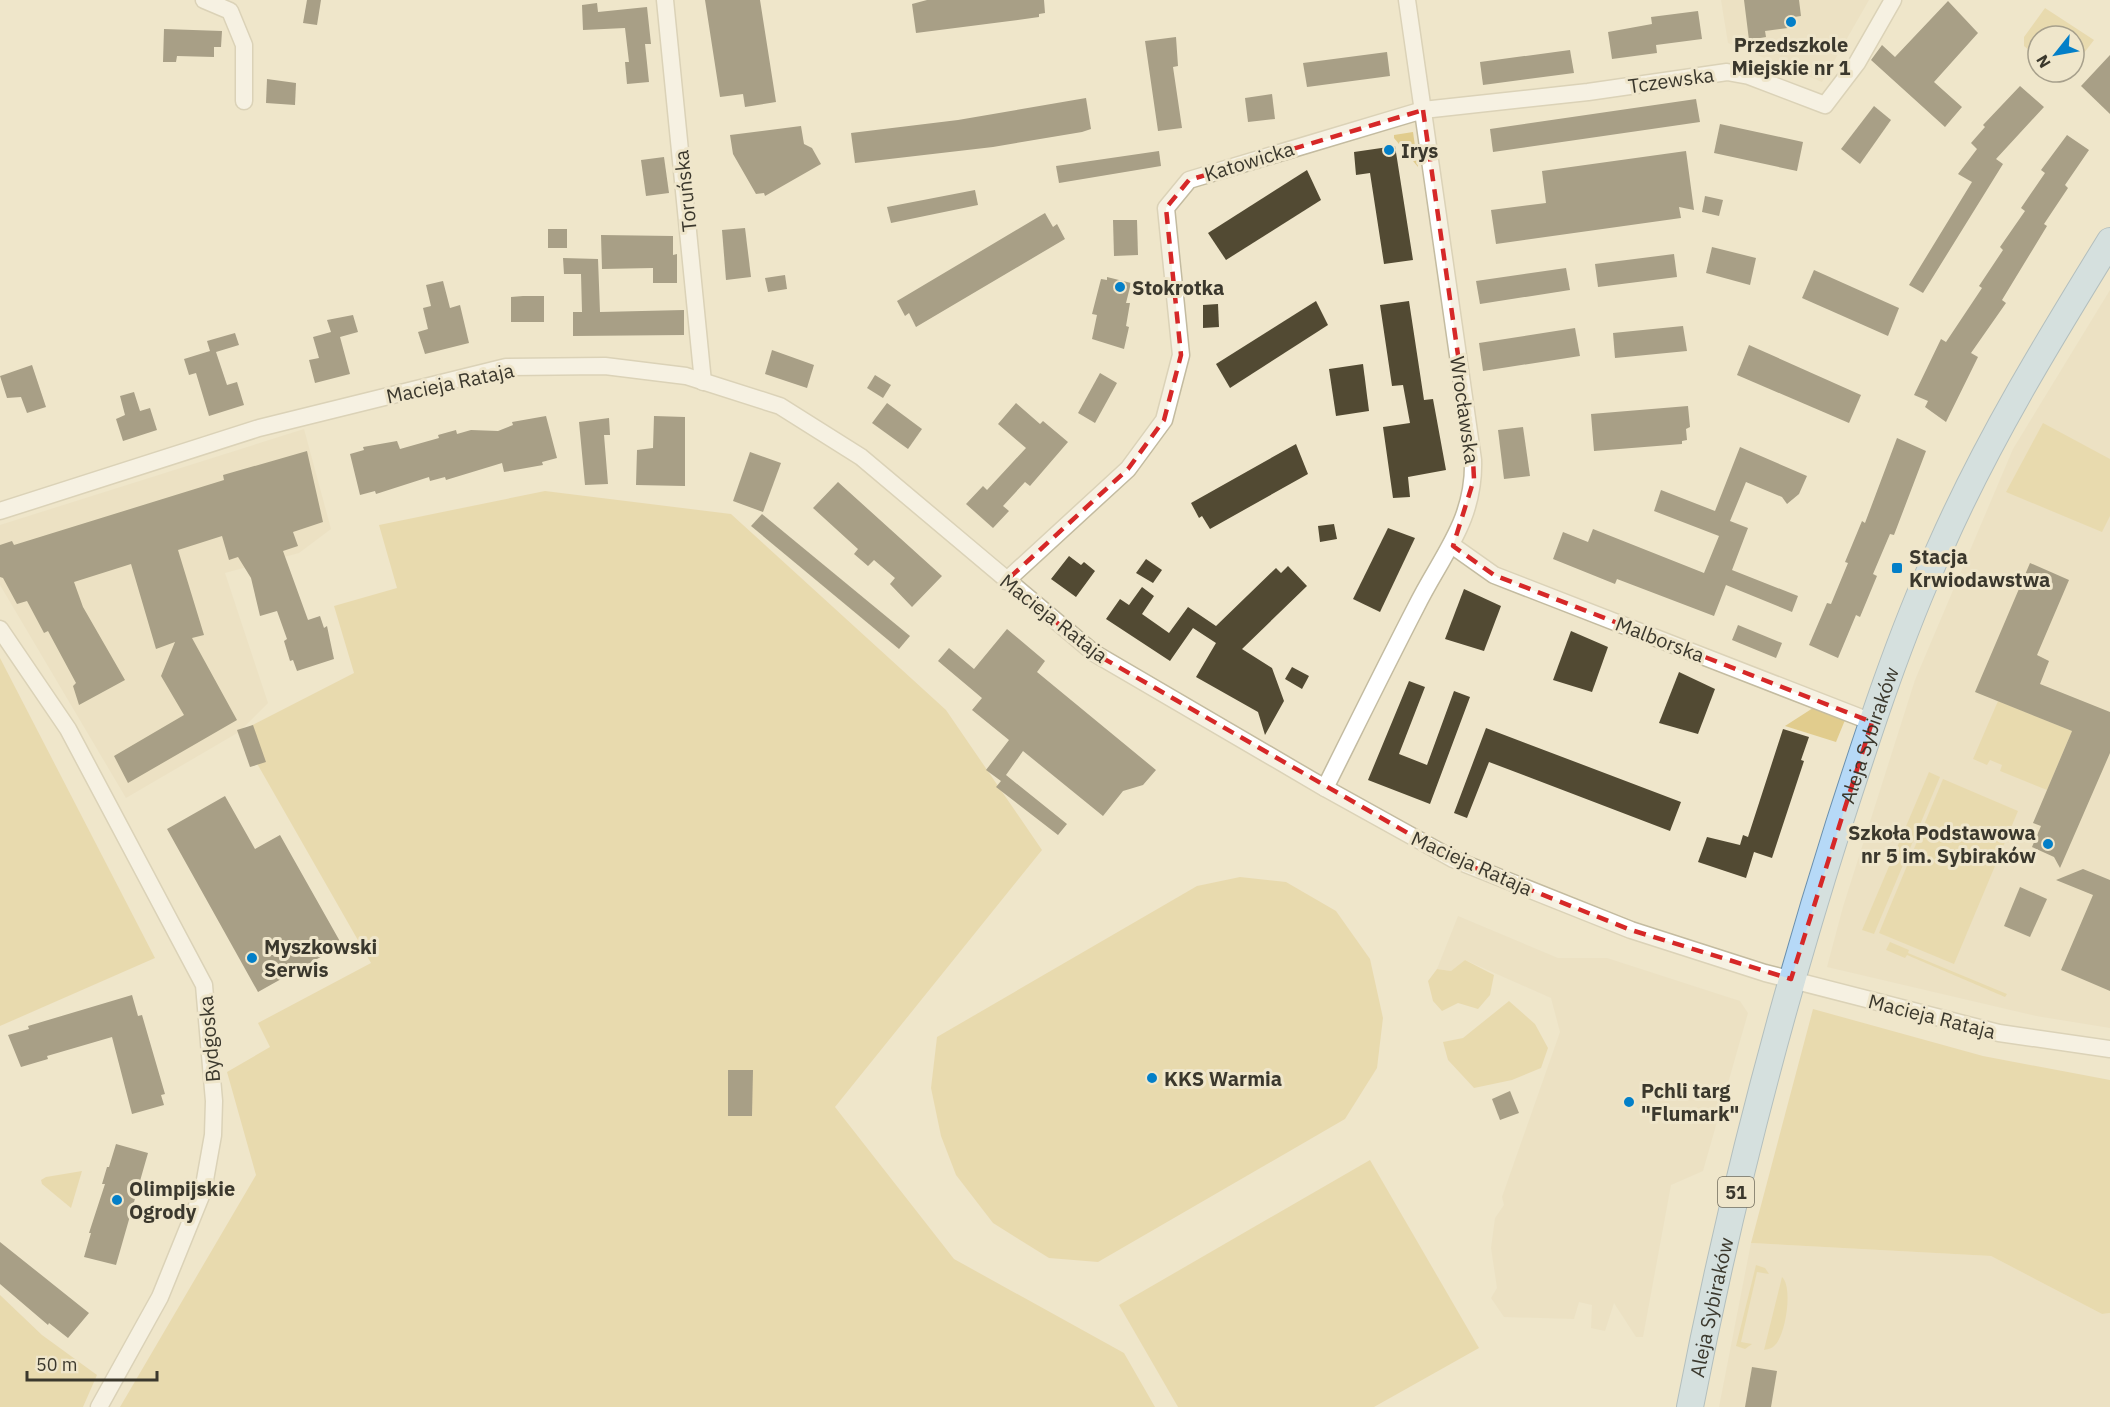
<svg xmlns="http://www.w3.org/2000/svg" width="2110" height="1407" font-family="'IBM Plex Sans',sans-serif">
  <style>
    .built { fill: #e8dcba }
    .green { fill: #e1cc8d }
    .building { fill: #524a33 }
    .lines { fill: none; stroke-linecap: round; stroke-linejoin: round }
    .street-casing { stroke: #c3bba0; stroke-width: 19 }
    .primary-casing { stroke: #6b90ad; stroke-width: 28 }
    .street { stroke: #fff; stroke-width: 16 }
    .primary { stroke: #b6d9f7; stroke-width: 26 }
    .marked { fill: none; stroke: #d62828; stroke-width: 4.5; stroke-dasharray: 12 8; stroke-linejoin: round }
    .poi-dot { fill: #037fc8; stroke: #efe6cb; stroke-width: 2 }
    .labels { text-anchor: middle; dominant-baseline: central; stroke-width: 6; stroke-linejoin: round; paint-order: stroke }
    .shield { fill: #efe6cb; stroke: #716c5c; stroke-width: 1.5 }
    .shield-label { font-size: 18px; font-weight: bold; fill: #3b382d }
    .poi-label { font-size: 20px; font-weight: bold; fill: #3b382d; stroke: #efe6cb; text-anchor: start }
    .street-label { font-size: 20px; fill: #3b382d; stroke: #efe6cb }
  </style>
  <rect width="100%" height="100%" fill="#efe6cb"/>
  <g class="built">
    <polygon points="1721,0 1869,0 1822,82 1728,43"/>
    <polygon points="2110,290 2110,1028 2036,1016 1827,967 1843,907 1915,680 2013,449"/>
    <polygon points="304,429 331,529 299,553 225,573 268,703 239,732 126,798 0,585 0,525"/>
    <polygon points="1458,916 1558,958 1607,958 1740,1001 1748,1013 1703,1171 1671,1185 1643,1337 1636,1337 1614,1303 1605,1331 1591,1328 1592,1305 1579,1302 1574,1319 1504,1317 1491,1298 1497,1288 1491,1248 1495,1218 1504,1205 1502,1197 1560,1032 1551,998 1465,960 1451,971 1437,969"/>
    <polygon points="1751,1243 1991,1256 2102,1314 2110,1313 2110,1407 1719,1407"/>
  </g>
  <g class="green">
    <polygon points="2045,8 2094,40 2074,66 2074,36 2038,36 2038,58 2024,46 2024,37"/>
    <polygon points="1413,132 1418,167 1394,138 1394,135"/>
    <polygon points="2043,423 2110,459 2110,516 2102,532 2006,492"/>
    <polygon points="545,491 731,514 946,710 1042,850 835,1107 954,1259 1124,1353 1155,1407 120,1407 256,1175 227,1072 270,1047 258,1023 371,963 239,732 354,673 334,606 397,588 379,525"/>
    <polygon points="0,658 155,958 0,1026"/>
    <polygon points="1998,701 2072,731 2047,790 2000,771 2002,765 1990,760 1987,765 1973,759"/>
    <polygon points="1813,708 1845,720 1836,742 1785,726"/>
    <polygon points="1929,772 1940,777 1874,934 1862,930"/>
    <polygon points="1943,779 2018,811 1954,964 1879,933"/>
    <polygon points="1240,877 1286,882 1336,911 1370,959 1383,1018 1377,1068 1345,1119 1098,1262 1049,1258 993,1223 956,1175 941,1136 931,1088 937,1037 1197,886"/>
    <polygon points="1890,942 1909,950 1908,953 2007,994 2005,997 1907,955 1905,958 1886,950"/>
    <polygon points="1465,960 1494,975 1490,995 1478,1009 1458,1003 1442,1011 1433,1001 1428,981 1437,969 1451,971"/>
    <polygon points="1509,1001 1535,1024 1548,1048 1541,1068 1512,1080 1474,1088 1448,1060 1443,1042 1463,1038"/>
    <polygon points="1813,1009 1983,1056 2110,1080 2110,1313 2102,1314 1991,1256 1751,1243"/>
    <polygon points="1370,1160 1479,1348 1374,1407 1178,1407 1119,1305"/>
    <polygon points="82,1171 71,1208 42,1184 41,1180 46,1177"/>
    <polygon points="1756,1265 1765,1268 1769,1274 1757,1272 1741,1342 1752,1344 1745,1349 1736,1346"/>
    <path d="M 1782,1277 C 1793,1287 1786,1332 1776,1344 C 1773,1348 1769,1349 1764,1350 Z"/>
    <polygon points="0,1295 42,1335 97,1375 83,1407 0,1407"/>
  </g>
  <g class="building">
    <polygon points="307,0 321,0 317,25 303,23"/>
    <polygon points="705,0 760,0 776,102 745,107 743,94 720,97"/>
    <polygon points="927,0 1044,0 1045,13 1039,14 1039,17 1010,21 916,33 912,4"/>
    <polygon points="1744,0 1799,0 1801,16 1787,18 1788,28 1765,31 1766,37 1749,40"/>
    <polygon points="1948,1 1978,33 1934,82 1962,107 1945,127 1871,60 1882,45 1895,57"/>
    <polygon points="597,3 598,12 647,7 651,44 645,44 649,82 627,84 625,62 629,62 625,28 583,30 582,5"/>
    <polygon points="1698,11 1702,39 1656,45 1657,53 1612,59 1608,32 1652,24 1651,17"/>
    <polygon points="164,29 222,31 221,47 214,47 214,57 177,56 176,62 163,62"/>
    <polygon points="1176,37 1178,66 1173,67 1182,128 1158,131 1145,41"/>
    <polygon points="1570,50 1574,73 1483,85 1480,62"/>
    <polygon points="1387,52 1390,76 1307,87 1303,63"/>
    <polygon points="2110,55 2110,114 2081,86"/>
    <polygon points="267,79 296,83 295,105 266,103"/>
    <polygon points="2020,86 2044,107 1996,159 2003,164 1923,293 1909,285 1972,182 1958,174 1977,149 1971,143 1985,127 1983,125"/>
    <polygon points="1272,94 1275,119 1248,122 1245,98"/>
    <polygon points="1086,98 1091,129 1082,132 993,147 855,163 851,133 958,120"/>
    <polygon points="1696,99 1700,122 1493,152 1490,129"/>
    <polygon points="1874,106 1891,120 1860,164 1841,149"/>
    <polygon points="1720,124 1803,142 1797,171 1714,153"/>
    <polygon points="801,126 804,144 812,148 821,164 765,196 764,193 756,194 733,154 730,135"/>
    <polygon points="2067,135 2089,150 2065,185 2068,188 2044,224 2047,226 2002,300 2006,303 1971,353 1978,357 1946,422 1925,407 1928,401 1914,395 1941,339 1946,342 1982,288 1979,286 2003,250 2000,247 2025,211 2021,208 2045,173 2041,170"/>
    <polygon points="1395,146 1413,260 1384,264 1370,173 1356,175 1354,152"/>
    <polygon points="1159,151 1161,166 1059,183 1056,166"/>
    <polygon points="1686,151 1694,210 1679,207 1681,218 1496,244 1491,210 1546,203 1542,171"/>
    <polygon points="664,157 669,193 646,196 641,160"/>
    <polygon points="1307,170 1321,200 1226,260 1208,233"/>
    <polygon points="975,190 978,205 891,223 887,207"/>
    <polygon points="1705,196 1723,200 1719,216 1702,212"/>
    <polygon points="1045,213 1053,227 1057,224 1065,239 916,327 909,313 905,316 897,301"/>
    <polygon points="1113,220 1137,220 1138,255 1114,256"/>
    <polygon points="745,228 751,277 726,280 722,230"/>
    <rect x="548" y="229" width="19" height="19"/>
    <polygon points="601,235 673,236 673,255 677,254 677,283 653,283 653,268 602,269"/>
    <polygon points="1712,247 1756,258 1750,285 1706,273"/>
    <polygon points="1674,254 1677,277 1598,287 1595,264"/>
    <polygon points="563,258 598,259 600,312 684,310 684,335 573,336 573,312 582,312 581,274 564,274"/>
    <polygon points="1566,268 1570,290 1480,304 1476,281"/>
    <polygon points="1814,270 1899,308 1888,336 1802,298"/>
    <polygon points="785,275 787,289 768,292 765,278"/>
    <polygon points="1107,277 1131,283 1126,303 1130,303 1126,326 1129,327 1124,349 1092,339 1097,315 1092,314 1101,279 1107,280"/>
    <polygon points="443,281 450,308 460,305 469,343 425,354 418,332 428,329 423,308 431,306 426,285"/>
    <polygon points="523,296 544,296 544,322 511,322 511,297"/>
    <polygon points="1316,301 1328,325 1230,388 1216,364"/>
    <polygon points="1409,301 1424,400 1433,399 1446,470 1408,477 1410,497 1393,498 1383,427 1410,423 1403,385 1392,386 1380,305"/>
    <polygon points="1218,304 1219,327 1203,328 1203,305"/>
    <polygon points="353,315 358,332 340,337 350,374 315,383 309,360 319,358 313,337 331,332 327,320"/>
    <polygon points="1683,326 1687,351 1615,358 1613,333"/>
    <polygon points="1575,328 1580,356 1483,371 1479,343"/>
    <polygon points="235,333 239,345 216,352 227,385 237,382 244,405 209,416 196,373 189,375 184,359 210,351 207,341"/>
    <polygon points="1749,345 1861,395 1849,423 1737,375"/>
    <polygon points="772,350 814,365 807,388 765,374"/>
    <polygon points="1363,364 1369,411 1336,416 1329,369"/>
    <polygon points="32,365 46,407 27,413 21,397 7,398 0,376"/>
    <polygon points="1100,373 1117,383 1095,423 1078,413"/>
    <polygon points="875,375 891,385 883,398 867,388"/>
    <polygon points="134,392 140,411 150,408 157,430 123,441 116,419 125,415 120,396"/>
    <polygon points="887,403 922,429 908,449 872,423"/>
    <polygon points="1016,403 1040,424 1043,421 1068,442 1030,486 1025,482 1003,506 1009,511 993,528 966,504 983,486 987,490 1026,448 998,424"/>
    <polygon points="1688,406 1690,427 1686,429 1687,440 1682,441 1682,444 1594,451 1591,414"/>
    <polygon points="546,416 557,458 542,462 543,465 504,472 502,463 446,480 445,477 430,481 429,477 376,494 375,491 360,495 350,454 364,450 363,447 397,441 400,449 439,438 438,435 456,430 457,434 471,430 498,431 513,425 512,422"/>
    <polygon points="654,416 685,417 685,486 636,485 637,450 653,448"/>
    <polygon points="609,418 610,435 604,435 608,484 585,485 579,422"/>
    <polygon points="1523,427 1530,476 1504,479 1498,430"/>
    <polygon points="1897,438 1926,451 1894,535 1890,534 1873,574 1877,576 1860,617 1856,615 1838,658 1809,645 1827,603 1831,604 1848,563 1845,562 1862,521 1865,523"/>
    <polygon points="1296,444 1308,474 1210,529 1202,516 1199,518 1191,503"/>
    <polygon points="1740,447 1807,476 1799,494 1787,504 1782,497 1746,482 1730,521 1748,528 1732,570 1798,596 1792,612 1726,585 1714,616 1617,579 1615,584 1553,559 1563,532 1588,542 1593,529 1704,573 1719,536 1654,511 1661,490 1715,511"/>
    <polygon points="307,451 323,522 293,532 298,546 283,551 308,620 320,616 324,628 327,626 334,659 297,671 293,660 290,661 284,641 287,639 277,611 260,616 251,578 238,557 229,560 222,536 178,550 204,635 192,638 237,720 128,783 114,756 184,715 161,676 175,642 156,649 131,564 74,582 83,607 125,680 79,705 73,686 76,683 48,631 44,633 27,601 17,604 3,578 0,577 0,545 12,541 14,545 224,480 223,475"/>
    <polygon points="750,452 781,463 763,512 733,501"/>
    <polygon points="838,482 942,576 912,607 890,584 895,578 874,560 868,566 854,554 858,549 813,508"/>
    <polygon points="762,514 910,636 899,649 751,526"/>
    <polygon points="1334,524 1337,539 1320,542 1318,526"/>
    <polygon points="1388,528 1415,538 1380,612 1353,599"/>
    <polygon points="1069,556 1081,565 1084,562 1095,571 1076,597 1051,579"/>
    <polygon points="1146,559 1162,570 1153,583 1136,573"/>
    <polygon points="2030,563 2069,580 2037,655 2049,661 2040,684 2110,712 2110,753 2060,868 2054,857 2032,847 2041,826 2033,823 2072,731 1975,692"/>
    <polygon points="1288,566 1307,586 1242,649 1272,668 1284,701 1265,735 1258,712 1196,677 1216,643 1193,628 1170,661 1106,619 1120,599 1129,605 1142,587 1154,596 1142,614 1169,633 1188,607 1216,626 1276,568 1281,573"/>
    <polygon points="1464,589 1501,606 1484,651 1445,639"/>
    <polygon points="1738,625 1782,643 1776,658 1732,640"/>
    <polygon points="1007,629 1045,661 1037,672 1156,770 1143,785 1123,791 1103,816 1023,751 1006,775 1067,824 1058,835 996,787 1001,781 986,770 1009,740 972,710 982,698 938,661 949,648 974,669"/>
    <polygon points="1571,631 1608,647 1592,692 1553,680"/>
    <polygon points="1292,667 1309,676 1302,689 1285,679"/>
    <polygon points="1679,672 1715,689 1698,734 1659,723"/>
    <polygon points="1409,681 1425,687 1399,754 1427,765 1454,691 1470,697 1430,804 1368,780"/>
    <polygon points="253,725 266,762 250,767 237,730"/>
    <polygon points="1486,728 1681,802 1670,831 1489,762 1467,818 1454,813"/>
    <polygon points="1783,729 1809,737 1801,760 1804,761 1772,858 1754,852 1746,878 1698,862 1707,837 1740,845 1743,835 1748,837"/>
    <polygon points="225,796 255,849 280,835 342,945 258,992 167,829"/>
    <polygon points="2083,869 2110,880 2110,991 2061,970 2093,895 2056,880"/>
    <polygon points="2020,887 2047,899 2030,937 2004,926"/>
    <polygon points="132,995 138,1016 142,1015 165,1094 161,1095 164,1105 132,1114 112,1037 47,1056 48,1059 21,1067 8,1035 29,1029 28,1026"/>
    <polygon points="728,1070 753,1070 752,1116 728,1116"/>
    <polygon points="1510,1091 1519,1113 1500,1120 1492,1099"/>
    <polygon points="116,1144 148,1153 116,1265 84,1257 91,1233 89,1233 105,1184 102,1184 107,1167 109,1167"/>
    <polygon points="0,1242 89,1313 68,1338 49,1323 48,1325 0,1284"/>
    <polygon points="1752,1367 1777,1371 1771,1407 1745,1407"/>
  </g>
  <g class="lines">
    <g class="street-casing">
      <g id="street">
        <polyline points="204,0 230,11 244,45 244,101"/>
        <polyline points="665,0 703,382"/>
        <polyline points="0,511 259,428 506,367 605,366 686,376 780,406 861,457 1094,653 1325,788 1453,859 1631,930 1765,973 1999,1033 2110,1049"/>
        <polyline points="1453,546 1494,575 1872,722"/>
        <polyline points="1006,581 1128,469 1164,420 1181,355 1166,208 1189,180 1423,110 1588,92 1727,72 1749,76 1825,105 1857,63 1893,0"/>
        <polyline points="0,629 68,729 204,985 214,1101 213,1135 203,1191 160,1297 99,1407"/>
        <path d="M 1325,788 C 1355,728 1385,667 1416,607 C 1441,556 1475,521 1473,460 L 1407,0"/>
      </g>
    </g>
    <g class="primary-casing">
      <g id="primary">
        <path id="s1" d="M 1690,1407 C 1728,1210 1778,1016 1839,824 C 1869,731 1899,638 1940,548 C 1987,441 2049,340 2110,241"/>
      </g>
    </g>
    <use href="#street" class="street"/>
    <use href="#primary" class="primary"/>
  </g>
  <path d="M0 0H2110V1407H0ZM 1423,110 L 1473,460 L 1474,479 L 1453,546 L 1494,575 L 1872,722 L 1791,979 L 1631,930 L 1453,859 L 1094,653 L 1006,581 L 1128,469 L 1164,420 L 1181,355 L 1166,208 L 1189,180 Z" fill="#efe6cb" fill-opacity=".55" fill-rule="evenodd"/>
  <path class="marked" d="M 1423,110 L 1473,460 L 1474,479 L 1453,546 L 1494,575 L 1872,722 L 1791,979 L 1631,930 L 1453,859 L 1094,653 L 1006,581 L 1128,469 L 1164,420 L 1181,355 L 1166,208 L 1189,180 Z"/>
  <g class="poi-dot">
    <circle cx="1791" cy="22" r="6"/>
    <circle cx="1389" cy="150" r="6"/>
    <circle cx="1120" cy="287" r="6"/>
    <rect x="1891" y="562" width="12" height="12" rx="3"/>
    <circle cx="2048" cy="844" r="6"/>
    <circle cx="252" cy="958" r="6"/>
    <circle cx="1152" cy="1078" r="6"/>
    <circle cx="1629" cy="1102" r="6"/>
    <circle cx="117" cy="1200" r="6"/>
  </g>
  <g class="labels">
    <rect class="shield" x="1718" y="1177" width="36" height="30" rx="4.5"/>
    <g class="shield-label">
      <text x="1736" y="1192">51</text>
    </g>
    <g class="poi-label">
      <text x="1791" y="44" text-anchor="middle">Przedszkole<tspan x="1791" dy="23">Miejskie nr 1</tspan></text>
      <text x="1401" y="150">Irys</text>
      <text x="1132" y="287">Stokrotka</text>
      <text x="1909" y="556">Stacja<tspan x="1909" dy="23">Krwiodawstwa</tspan></text>
      <text x="2036" y="832" text-anchor="end">Szkoła Podstawowa<tspan x="2036" dy="23">nr 5 im. Sybiraków</tspan></text>
      <text x="264" y="946">Myszkowski<tspan x="264" dy="23">Serwis</tspan></text>
      <text x="1164" y="1078">KKS Warmia</text>
      <text x="1641" y="1090">Pchli targ<tspan x="1641" dy="23">"Flumark"</tspan></text>
      <text x="129" y="1188">Olimpijskie<tspan x="129" dy="23">Ogrody</tspan></text>
    </g>
    <g class="street-label">
      <text transform="translate(1671 80) rotate(-8)">Tczewska</text>
      <text transform="translate(1249 161) rotate(-17)">Katowicka</text>
      <text transform="translate(685 191) rotate(-96)">Toruńska</text>
      <text transform="translate(450 383) rotate(-12)">Macieja Rataja</text>
      <text transform="translate(1465 410) rotate(82)">Wrocławska</text>
      <text transform="translate(1054 618) rotate(38)">Macieja Rataja</text>
      <text transform="translate(1660 639) rotate(21)">Malborska</text>
      <text stroke="none"><textPath href="#s1" startOffset="696">Aleja Sybiraków</textPath></text>
      <text transform="translate(1472 863) rotate(24)">Macieja Rataja</text>
      <text transform="translate(1932 1016) rotate(14)">Macieja Rataja</text>
      <text transform="translate(209 1039) rotate(-95)">Bydgoska</text>
      <text stroke="none"><textPath href="#s1" startOffset="102">Aleja Sybiraków</textPath></text>
    </g>
  </g>
  <g transform="translate(2056 54) rotate(239)"><circle r="28" fill="#efe6cb" stroke="#a7a08c" stroke-width="1.5"/>
  <path d="M0-4.5L10 22L0 15L-10 22Z" fill="#037fc8"/>
  <text y="-9" font-size="16" font-weight="bold" text-anchor="middle" fill="#3b382d">N</text>
  </g>
  <path d="M27 1371v9h130v-9" fill="none" stroke="#3b382d" stroke-width="3"/>
  <text x="36" y="1371" font-size="18" fill="#3b382d" stroke="#efe6cb" stroke-width="4.5" paint-order="stroke">50 m</text>
</svg>
